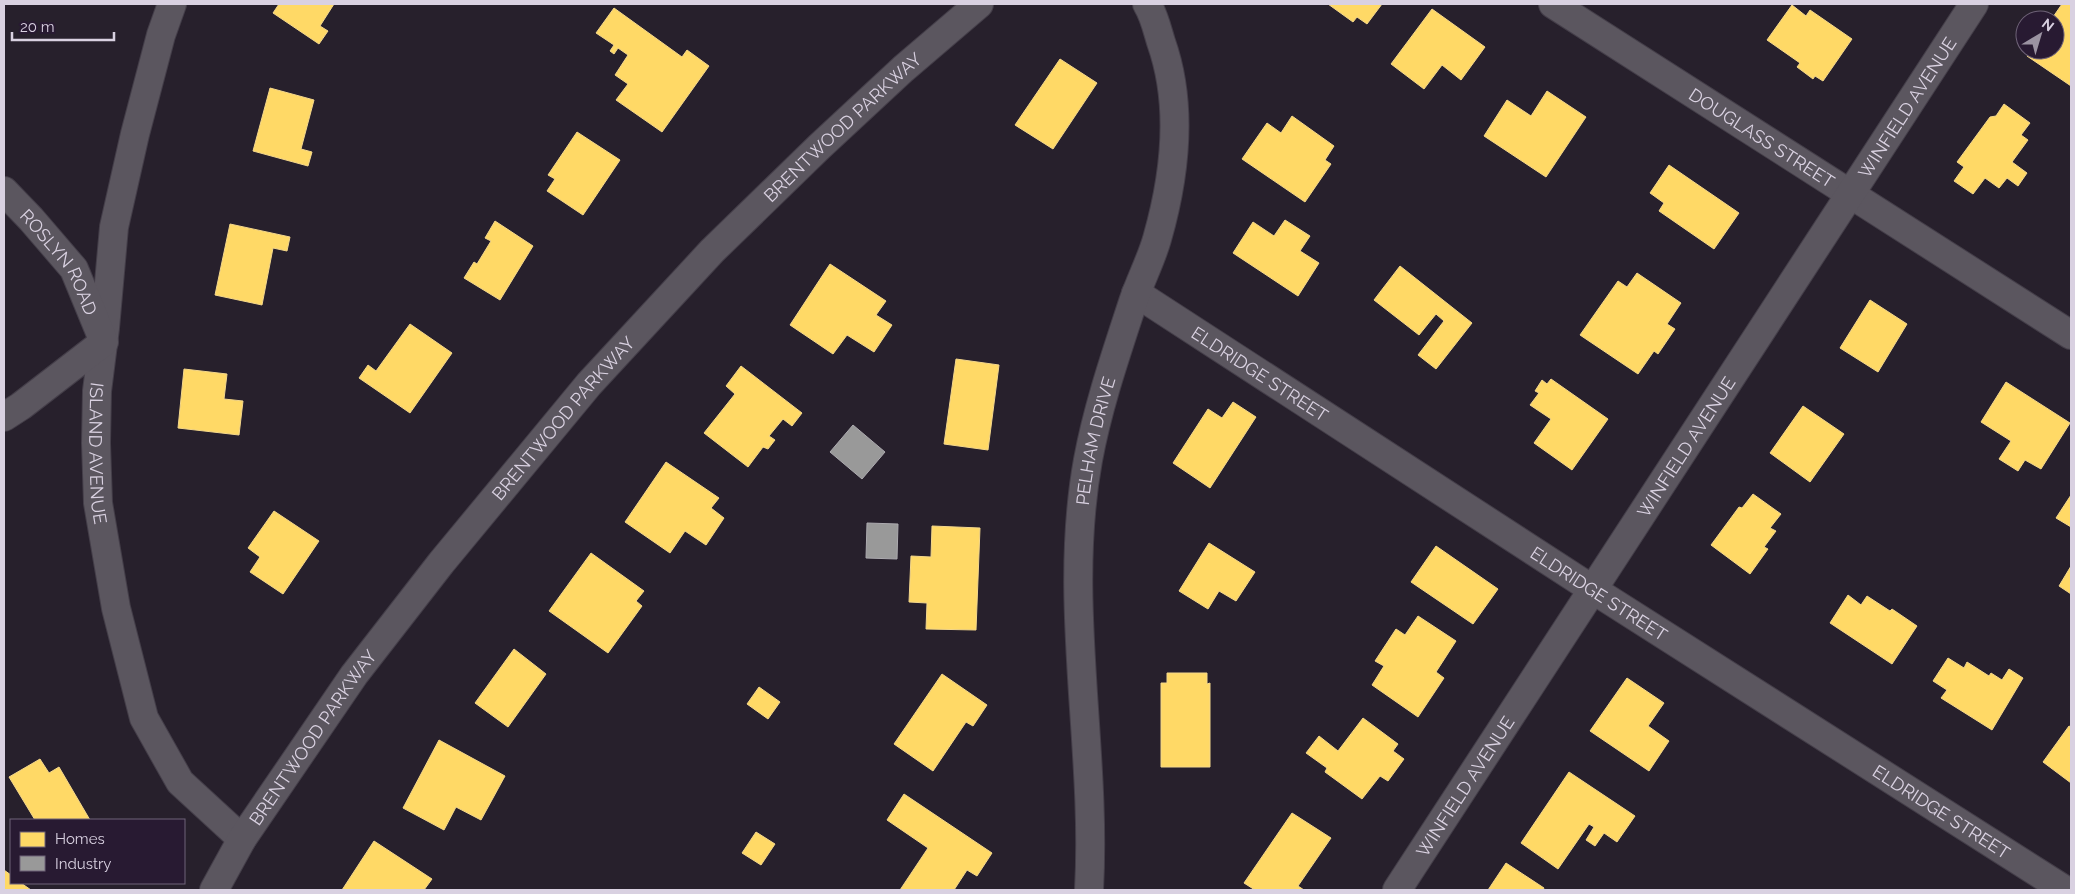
<svg xmlns="http://www.w3.org/2000/svg" width="2075" height="894" font-family="Raleway,sans-serif">
  <style>
    .homes { fill: #ffd966; stroke: #f4d78b }
    .industry { fill: #999; stroke: #acaaaf }
    .lines { fill: none; stroke-linecap: round; stroke-linejoin: round }
    .minor-casing { stroke: #443e49; stroke-width: 30 }
    .minor { stroke: #5b565f; stroke-width: 28 }
    .labels { text-anchor: middle; dominant-baseline: central; stroke-width: 5; stroke-linejoin: round; paint-order: stroke }
    .street-label { font-size: 18px; fill: #d9d1e1; stroke: #281a32 }
  </style>
  <rect width="100%" height="100%" fill="#27202c"/>
  <g class="homes">
    <polygon points="279,4 334,4 320,26 328,31 319,44 273,13"/>
    <polygon points="1328,4 1382,4 1367,24 1357,17 1353,22"/>
    <polygon points="2062,4 2071,4 2071,86 2027,56 2031,50 2055,50 2055,20 2051,20"/>
    <polygon points="1792,5 1806,16 1810,10 1852,39 1823,81 1815,76 1813,79 1797,67 1800,63 1767,40"/>
    <polygon points="614,8 682,57 687,50 709,66 662,132 616,100 628,84 615,75 628,55 618,48 614,54 610,51 614,45 596,33"/>
    <polygon points="1432,9 1485,47 1461,80 1442,65 1424,89 1391,64"/>
    <polygon points="1060,59 1097,83 1053,149 1015,125"/>
    <polygon points="270,88 314,100 301,149 312,152 308,166 253,151"/>
    <polygon points="1547,91 1586,117 1546,177 1484,136 1507,100 1531,116"/>
    <polygon points="2004,104 2030,123 2021,135 2028,140 2012,162 2027,173 2018,186 2007,178 1999,188 1985,178 1973,194 1954,181 1964,167 1957,162 1990,117 1996,116"/>
    <polygon points="1292,116 1334,146 1325,160 1331,164 1305,202 1242,159 1267,123 1281,133"/>
    <polygon points="577,132 620,160 583,215 547,191 555,179 548,175"/>
    <polygon points="1669,165 1739,213 1714,249 1659,211 1664,203 1650,193"/>
    <polygon points="1285,220 1310,236 1300,251 1319,263 1298,296 1233,253 1253,222 1274,236"/>
    <polygon points="495,221 533,246 500,300 464,278 474,262 477,264 491,241 485,238"/>
    <polygon points="230,224 290,237 287,251 273,248 262,305 215,295"/>
    <polygon points="830,264 886,301 876,315 892,325 874,352 847,335 833,354 790,325"/>
    <polygon points="1400,266 1472,323 1436,369 1418,355 1444,321 1436,314 1419,335 1374,300"/>
    <polygon points="1637,273 1681,303 1667,324 1675,329 1658,354 1654,351 1638,374 1580,335 1618,281 1627,287"/>
    <polygon points="1870,300 1907,324 1878,372 1840,348"/>
    <polygon points="410,324 452,353 410,413 359,378 368,365 376,371"/>
    <polygon points="956,359 999,365 988,450 944,444"/>
    <polygon points="741,366 802,413 792,426 783,419 769,436 775,440 768,449 763,447 748,467 704,433 735,394 726,386"/>
    <polygon points="184,369 227,374 224,399 243,401 239,435 178,428"/>
    <polygon points="1551,379 1608,419 1572,470 1534,443 1551,419 1530,405 1539,393 1535,391 1542,380 1547,384"/>
    <polygon points="2006,382 2070,423 2041,469 2025,460 2018,471 1999,459 2011,441 1981,422"/>
    <polygon points="1233,402 1256,417 1210,488 1173,463 1208,409 1222,418"/>
    <polygon points="1803,406 1844,434 1810,482 1770,453"/>
    <polygon points="666,462 719,498 711,508 724,518 706,545 685,531 670,553 625,522"/>
    <polygon points="1753,494 1781,514 1770,528 1776,531 1764,547 1768,549 1750,574 1711,545 1739,507 1742,508"/>
    <polygon points="2071,495 2071,527 2056,518"/>
    <polygon points="274,511 319,541 283,594 250,572 260,557 248,548"/>
    <polygon points="932,526 980,528 976,630 926,629 927,603 909,602 911,556 931,557"/>
    <polygon points="1209,543 1255,572 1236,601 1219,591 1208,609 1179,591"/>
    <polygon points="1436,546 1498,589 1473,624 1411,582"/>
    <polygon points="591,553 644,591 636,601 642,606 608,653 549,611"/>
    <polygon points="2071,566 2071,594 2059,586"/>
    <polygon points="1848,595 1861,605 1867,596 1890,611 1892,609 1917,626 1892,664 1830,623"/>
    <polygon points="1418,616 1456,641 1436,672 1444,678 1418,717 1372,685 1384,666 1375,661 1396,629 1405,635"/>
    <polygon points="514,649 546,674 508,727 475,703"/>
    <polygon points="1948,658 1964,668 1967,662 1989,676 1991,673 2002,680 2009,669 2023,678 1992,730 1941,698 1947,690 1933,681"/>
    <polygon points="1167,673 1207,673 1207,684 1210,683 1210,767 1161,767 1161,683 1167,683"/>
    <polygon points="942,674 987,705 973,726 966,722 933,771 894,744"/>
    <polygon points="1627,678 1664,703 1648,726 1669,741 1649,771 1590,731"/>
    <polygon points="759,687 780,702 768,719 747,704"/>
    <polygon points="1363,718 1398,744 1393,751 1404,759 1388,781 1380,776 1362,799 1325,772 1327,768 1306,753 1319,736 1338,751"/>
    <polygon points="2069,726 2071,727 2071,783 2043,762"/>
    <polygon points="439,740 505,776 481,820 456,807 444,830 403,808"/>
    <polygon points="40,759 49,773 59,767 90,820 35,820 9,777"/>
    <polygon points="1569,772 1635,816 1617,842 1604,833 1595,846 1586,840 1594,827 1589,824 1558,869 1521,843"/>
    <polygon points="904,794 992,853 977,876 967,870 954,890 900,890 928,848 887,820"/>
    <polygon points="1292,813 1331,838 1298,886 1304,890 1255,890 1244,883"/>
    <polygon points="756,832 775,844 761,865 742,853"/>
    <polygon points="374,841 432,879 424,890 342,890"/>
    <polygon points="1506,863 1544,888 1543,890 1488,890"/>
    <polygon points="4,870 11,875 11,883 21,883 31,890 4,890"/>
  </g>
  <g class="industry">
    <polygon points="853,425 885,452 862,479 830,452"/>
    <polygon points="867,523 898,524 897,559 866,558"/>
  </g>
  <g class="lines">
    <g class="minor-casing">
      <g id="minor">
        <path id="s1" d="M 172,4 L 161,35 L 135,134 L 114,227 L 105,328 L 97,391 L 96,443 L 98,503 L 116,608 L 144,718 L 180,782 L 242,839"/>
        <path id="s2" d="M 1553,4 L 2071,335"/>
        <path id="s3" d="M 4,191 L 31,219 L 74,269 L 104,342 L 21,406 L 4,417"/>
        <path id="s4" d="M 1136,293 L 1592,589 L 2065,890"/>
        <path id="s5" d="M 214,890 L 242,839 L 354,675 L 441,563 L 589,384 L 712,251 L 819,147 L 903,69 L 979,4"/>
        <path id="s6" d="M 1089,890 C 1097,747 1062,602 1088,460 C 1098,406 1116,354 1133,302 C 1140,281 1151,260 1157,239 C 1175,176 1183,104 1161,42 C 1157,29 1154,15 1147,4"/>
        <path id="s7" d="M 1397,890 L 1974,4"/>
      </g>
    </g>
    <use href="#minor" class="minor"/>
  </g>
  <g class="labels">
    <g class="street-label">
      <text stroke="none"><textPath href="#s7" startOffset="934">WINFIELD AVENUE</textPath></text>
      <text stroke="none"><textPath href="#s5" startOffset="992">BRENTWOOD PARKWAY</textPath></text>
      <text stroke="none"><textPath href="#s2" startOffset="248">DOUGLASS STREET</textPath></text>
      <text stroke="none"><textPath href="#s3" startOffset="91">ROSLYN ROAD</textPath></text>
      <text stroke="none"><textPath href="#s4" startOffset="148">ELDRIDGE STREET</textPath></text>
      <text stroke="none"><textPath href="#s5" startOffset="588">BRENTWOOD PARKWAY</textPath></text>
      <text stroke="none"><textPath href="#s6" startOffset="451">PELHAM DRIVE</textPath></text>
      <text stroke="none"><textPath href="#s7" startOffset="529">WINFIELD AVENUE</textPath></text>
      <text stroke="none"><textPath href="#s1" startOffset="458">ISLAND AVENUE</textPath></text>
      <text stroke="none"><textPath href="#s4" startOffset="552">ELDRIDGE STREET</textPath></text>
      <text stroke="none"><textPath href="#s5" startOffset="182">BRENTWOOD PARKWAY</textPath></text>
      <text stroke="none"><textPath href="#s7" startOffset="124">WINFIELD AVENUE</textPath></text>
      <text stroke="none"><textPath href="#s4" startOffset="958">ELDRIDGE STREET</textPath></text>
    </g>
  </g>
  <rect width="2075" height="894" fill="none" stroke="#d9d1e1" stroke-width="10"/>
  <rect x="10" y="819" width="175" height="65" fill="#281a32" stroke="#6f6378"/>
  <rect x="20" y="832" width="25" height="15" fill="#ffd966" stroke="#6f6378"/>
  <text x="55" y="844" font-size="15" fill="#d9d1e1">Homes</text>
  <rect x="20" y="856" width="25" height="15" fill="#999999" stroke="#6f6378"/>
  <text x="55" y="869" font-size="15" fill="#d9d1e1">Industry</text>
  <g transform="translate(2040 35) rotate(38)"><circle r="24" fill="#281a32" stroke="#6f6378"/>
  <path d="M0-4L9 19L0 12L-9 19Z" fill="#9b93a2"/>
  <text y="-8" font-size="14" font-weight="bold" text-anchor="middle" fill="#d9d1e1">N</text>
  </g>
  <path d="M12 32v8h102v-8" fill="none" stroke="#d9d1e1" stroke-width="2.5"/>
  <text x="20" y="32" font-size="15" fill="#d9d1e1" stroke="#281a32" stroke-width="4" paint-order="stroke">20 m</text>
</svg>
